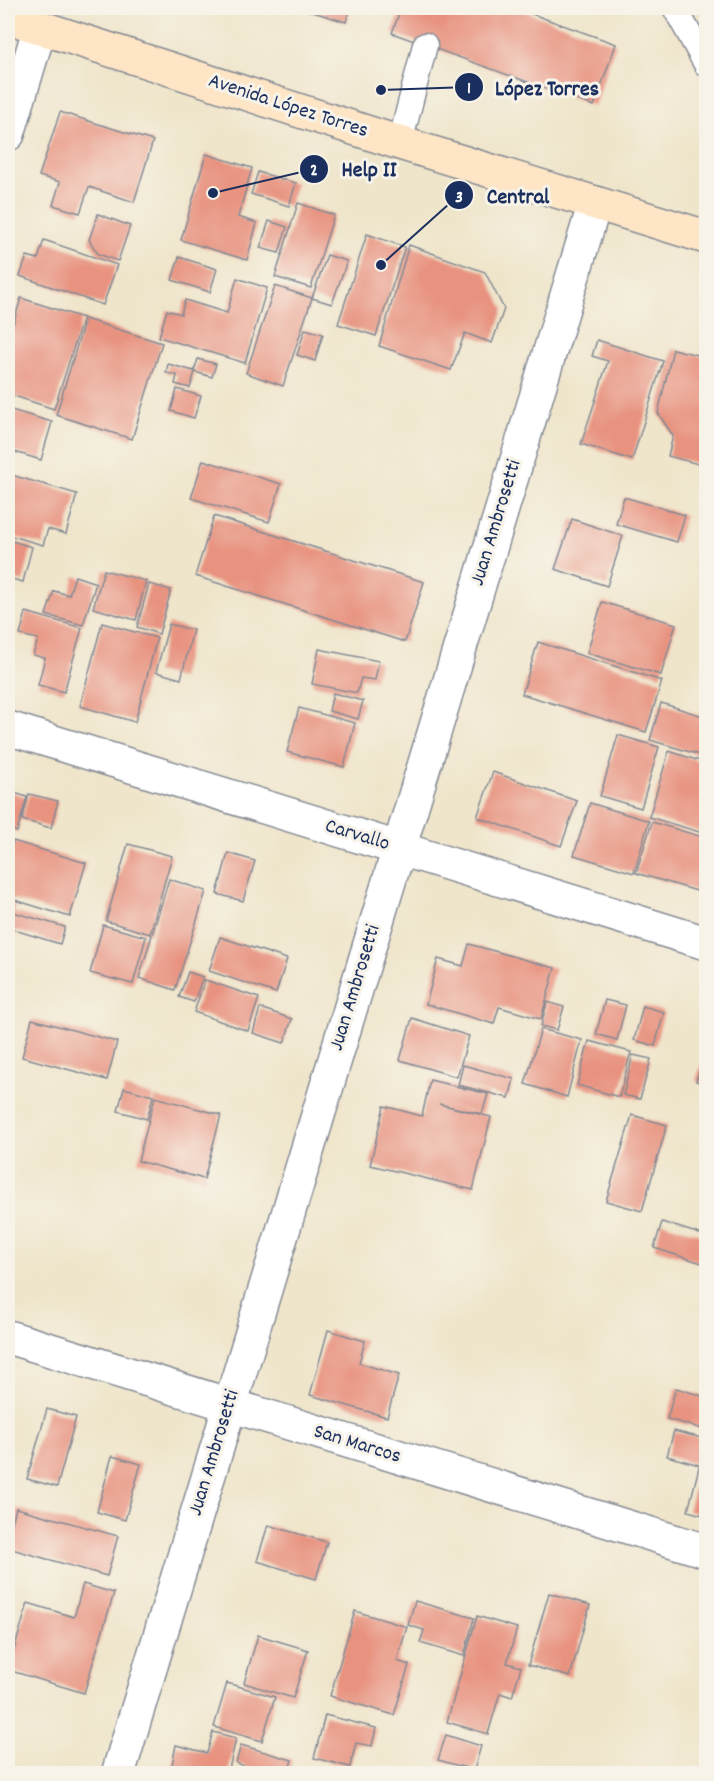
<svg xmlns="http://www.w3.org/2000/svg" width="714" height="1781" font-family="Dekko,sans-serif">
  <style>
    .building { fill: #e89380 }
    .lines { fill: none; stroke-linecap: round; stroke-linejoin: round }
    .lane-casing { stroke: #858a94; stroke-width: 27 }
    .street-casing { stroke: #858a94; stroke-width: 36 }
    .secondary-casing { stroke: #858a94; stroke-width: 36 }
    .lane { stroke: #fff; stroke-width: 24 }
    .street { stroke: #fff; stroke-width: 33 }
    .secondary { stroke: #fee5c5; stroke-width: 33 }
    .labels { text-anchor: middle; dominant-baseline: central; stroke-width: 6; stroke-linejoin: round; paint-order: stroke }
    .street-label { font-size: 21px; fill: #1b2f5e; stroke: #f7f3e8 }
    .leader { fill: none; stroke: #1b2f5e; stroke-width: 2 }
    .callout-dot { fill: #1b2f5e; stroke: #f7f3e8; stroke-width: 2 }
    .mark-label { font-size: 18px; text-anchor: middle; font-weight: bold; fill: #fff }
    .callout-label { font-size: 22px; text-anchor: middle; font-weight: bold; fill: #1b2f5e; stroke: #f7f3e8; stroke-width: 6; stroke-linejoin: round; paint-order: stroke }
  </style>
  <rect width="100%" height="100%" fill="#f7f3e8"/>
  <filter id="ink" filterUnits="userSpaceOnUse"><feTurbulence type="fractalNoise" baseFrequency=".0167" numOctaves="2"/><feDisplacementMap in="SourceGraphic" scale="12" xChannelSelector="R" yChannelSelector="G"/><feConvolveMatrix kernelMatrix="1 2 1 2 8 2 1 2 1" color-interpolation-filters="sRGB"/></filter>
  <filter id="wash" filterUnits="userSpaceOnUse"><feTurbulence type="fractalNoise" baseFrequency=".008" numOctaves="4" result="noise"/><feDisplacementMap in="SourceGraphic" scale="24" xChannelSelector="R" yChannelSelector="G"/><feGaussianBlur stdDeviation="1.35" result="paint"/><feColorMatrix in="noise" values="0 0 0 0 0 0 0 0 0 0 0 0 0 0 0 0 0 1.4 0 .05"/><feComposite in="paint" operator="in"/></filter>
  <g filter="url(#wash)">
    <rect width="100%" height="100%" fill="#efe5cb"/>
    <g id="blocks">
      <g class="building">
        <polygon points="300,8 351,8 346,22"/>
        <polygon points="401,8 515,8 616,44 594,106 392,33"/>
        <polygon points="60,112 153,141 134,202 89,187 80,213 53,205 60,182 39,176"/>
        <polygon points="206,154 252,168 238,217 257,223 247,260 181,240"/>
        <polygon points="258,172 296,183 289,206 251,194"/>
        <polygon points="298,203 334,215 311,288 275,277"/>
        <polygon points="98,214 130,226 118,261 98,254 89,240"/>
        <polygon points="269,221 287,227 279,253 260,248"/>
        <polygon points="367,234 405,247 376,336 338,324"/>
        <polygon points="44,240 117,265 103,305 20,276 27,256 38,259"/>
        <polygon points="409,245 485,272 504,309 492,343 465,333 451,370 379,346"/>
        <polygon points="327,255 347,261 332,304 312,298"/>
        <polygon points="179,257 217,269 210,292 172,280"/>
        <polygon points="237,278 267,288 245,363 159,337 167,310 181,314 185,300 227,313"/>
        <polygon points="275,286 312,298 283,386 246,373"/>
        <polygon points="21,298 83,318 54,409 8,394 8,341"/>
        <polygon points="85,319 162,343 132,439 56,415"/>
        <polygon points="305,329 323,334 315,361 297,355"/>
        <polygon points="597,340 663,361 632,460 581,444 608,361 592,356"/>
        <polygon points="673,349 706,357 706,466 668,456 673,436 658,413"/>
        <polygon points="198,359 216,364 212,377 195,372 190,388 175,384 177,375 166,373 168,364 194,371"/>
        <polygon points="177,389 201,396 194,418 171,411"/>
        <polygon points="8,409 52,422 41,460 8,450"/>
        <polygon points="203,460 281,484 269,522 191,498"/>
        <polygon points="8,474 77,494 66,534 48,529 43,545 8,535"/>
        <polygon points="624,497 685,515 677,542 616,524"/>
        <polygon points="214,516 424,582 405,642 195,576"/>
        <polygon points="572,519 623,536 607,586 555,569"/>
        <polygon points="12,541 32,547 23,582 8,578 8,559"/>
        <polygon points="104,570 146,581 136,620 93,608"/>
        <polygon points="75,576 96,583 83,625 46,615 54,591 69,595"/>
        <polygon points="149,584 171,590 159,634 137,627"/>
        <polygon points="602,602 676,624 661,675 587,653"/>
        <polygon points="26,612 82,628 64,692 38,685 45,658 33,655 38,639 20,635"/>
        <polygon points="102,623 157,638 135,722 80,706"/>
        <polygon points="169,624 193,630 181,679 156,672"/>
        <polygon points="8,629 14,632 8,652"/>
        <polygon points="538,642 662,681 646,732 522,694"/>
        <polygon points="319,649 379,661 375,680 361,678 357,693 312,684"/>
        <polygon points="333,693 363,701 358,719 329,711"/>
        <polygon points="661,703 706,717 706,732 700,755 650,740"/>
        <polygon points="299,708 355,723 344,767 287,752"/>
        <polygon points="618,735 659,747 641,808 600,796"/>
        <polygon points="669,751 706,763 706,834 649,817"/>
        <polygon points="493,772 577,801 561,846 477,817"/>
        <polygon points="8,791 27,797 17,832 8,829"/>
        <polygon points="29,794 58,801 51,828 22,820"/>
        <polygon points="590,803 649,821 634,873 574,855"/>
        <polygon points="652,822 706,838 706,859 697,891 636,873"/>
        <polygon points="13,841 86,863 70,917 8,898 8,858"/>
        <polygon points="128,844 172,856 150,934 106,921"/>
        <polygon points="228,853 255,861 243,901 217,894"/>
        <polygon points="706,878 706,898 701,896"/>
        <polygon points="169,879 206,891 175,990 139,978"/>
        <polygon points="8,903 15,905 13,912 65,927 60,944 8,928"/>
        <polygon points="103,925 146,937 133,984 90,973"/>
        <polygon points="220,937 287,959 276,993 209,971"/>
        <polygon points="469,944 555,968 541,1019 499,1007 494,1024 426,1004 438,959 463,966"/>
        <polygon points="188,972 203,977 194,1002 179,997"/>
        <polygon points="205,980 259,998 248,1031 194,1012"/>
        <polygon points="605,1000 626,1005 617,1040 596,1034"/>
        <polygon points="547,1002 564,1007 557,1030 541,1026"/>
        <polygon points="643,1006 664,1012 655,1046 634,1040"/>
        <polygon points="260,1008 292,1019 284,1043 253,1033"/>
        <polygon points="412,1018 469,1036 457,1077 400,1060"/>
        <polygon points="32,1019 117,1042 107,1080 22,1057"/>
        <polygon points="541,1029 582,1040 567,1097 525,1084"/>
        <polygon points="589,1041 631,1052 619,1097 577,1085"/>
        <polygon points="706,1050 706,1084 696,1081"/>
        <polygon points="633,1055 651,1059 640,1099 623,1095"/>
        <polygon points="463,1065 514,1079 509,1098 458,1085"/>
        <polygon points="430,1080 488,1094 482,1114 439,1104 491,1117 473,1190 370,1165 384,1106 422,1116"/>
        <polygon points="124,1088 153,1096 147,1119 118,1111"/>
        <polygon points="155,1097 221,1115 204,1179 138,1161"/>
        <polygon points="632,1115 667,1125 642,1211 606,1201"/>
        <polygon points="662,1222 706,1236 706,1257 705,1264 654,1248"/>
        <polygon points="706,1271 706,1289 701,1288"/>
        <polygon points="328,1330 365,1341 359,1363 399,1375 387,1417 310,1395"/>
        <polygon points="676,1388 706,1397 706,1430 667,1419"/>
        <polygon points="47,1409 76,1417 57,1487 27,1479"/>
        <polygon points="674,1431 706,1439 706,1467 667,1456"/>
        <polygon points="112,1456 141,1464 125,1520 97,1512"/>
        <polygon points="699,1467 706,1469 706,1516 688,1511"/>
        <polygon points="16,1508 118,1536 107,1576 8,1548 8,1539"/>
        <polygon points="268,1525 327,1542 316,1579 257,1561"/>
        <polygon points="83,1584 114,1593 84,1693 8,1670 28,1603 74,1617"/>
        <polygon points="549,1593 590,1605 570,1677 528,1665"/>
        <polygon points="415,1601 474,1618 464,1656 420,1643 424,1630 408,1625"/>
        <polygon points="355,1611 407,1627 397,1661 409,1665 394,1715 330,1696"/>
        <polygon points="477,1616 517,1628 507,1663 521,1667 512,1697 500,1693 488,1734 447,1722"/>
        <polygon points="8,1628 14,1630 8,1654"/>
        <polygon points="258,1635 308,1650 293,1698 244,1683"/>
        <polygon points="227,1683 275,1697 262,1741 214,1727"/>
        <polygon points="325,1715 376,1728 372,1746 356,1743 350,1767 314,1758"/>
        <polygon points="213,1732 236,1738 228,1774 170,1774 176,1745 207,1753"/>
        <polygon points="446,1735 481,1746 474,1770 438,1760"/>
        <polygon points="241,1745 292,1760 288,1774 247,1774 249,1768 236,1763"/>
      </g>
    </g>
  </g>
  <g filter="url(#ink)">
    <use href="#blocks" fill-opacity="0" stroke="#858a94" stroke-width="1.5"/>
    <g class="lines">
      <g class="lane-casing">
        <g id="lane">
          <polyline points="675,8 706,64"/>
          <polyline points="400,143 425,45"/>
        </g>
      </g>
      <g class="street-casing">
        <g id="street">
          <polyline points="8,134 40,27"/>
          <polyline points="8,728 706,943"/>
          <polyline points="8,1337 706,1551"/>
          <polyline points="118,1774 595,203"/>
        </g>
      </g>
      <g class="secondary-casing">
        <polyline id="secondary" points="8,17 400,143 706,237"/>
      </g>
      <use href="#lane" class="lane"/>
      <use href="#street" class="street"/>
      <use href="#secondary" class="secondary"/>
    </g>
  </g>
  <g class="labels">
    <g class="street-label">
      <text transform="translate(288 107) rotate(18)">Avenida López Torres</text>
      <text transform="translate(497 523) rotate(-73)">Juan Ambrosetti</text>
      <text transform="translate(357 836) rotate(17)">Carvallo</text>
      <text transform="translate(356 988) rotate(-73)">Juan Ambrosetti</text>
      <text transform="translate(357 1445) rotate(17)">San Marcos</text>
      <text transform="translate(215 1453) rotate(-73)">Juan Ambrosetti</text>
    </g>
  </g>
  <path class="leader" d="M381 90L469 87M213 193L314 169M381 265L459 195"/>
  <g class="callout-dot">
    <circle cx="381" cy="90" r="6"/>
    <circle cx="213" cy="193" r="6"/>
    <circle cx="381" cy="265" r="6"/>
    <circle cx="469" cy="87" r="15"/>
    <circle cx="314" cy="169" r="15"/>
    <circle cx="459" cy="195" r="15"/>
  </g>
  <g class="mark-label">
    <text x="469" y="93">1</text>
    <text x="314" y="175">2</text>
    <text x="459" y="202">3</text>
  </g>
  <g class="callout-label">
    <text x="547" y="95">López Torres</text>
    <text x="369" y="176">Help II</text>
    <text x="518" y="203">Central</text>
  </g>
  <rect width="714" height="1781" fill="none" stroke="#f7f3e8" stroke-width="30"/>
</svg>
